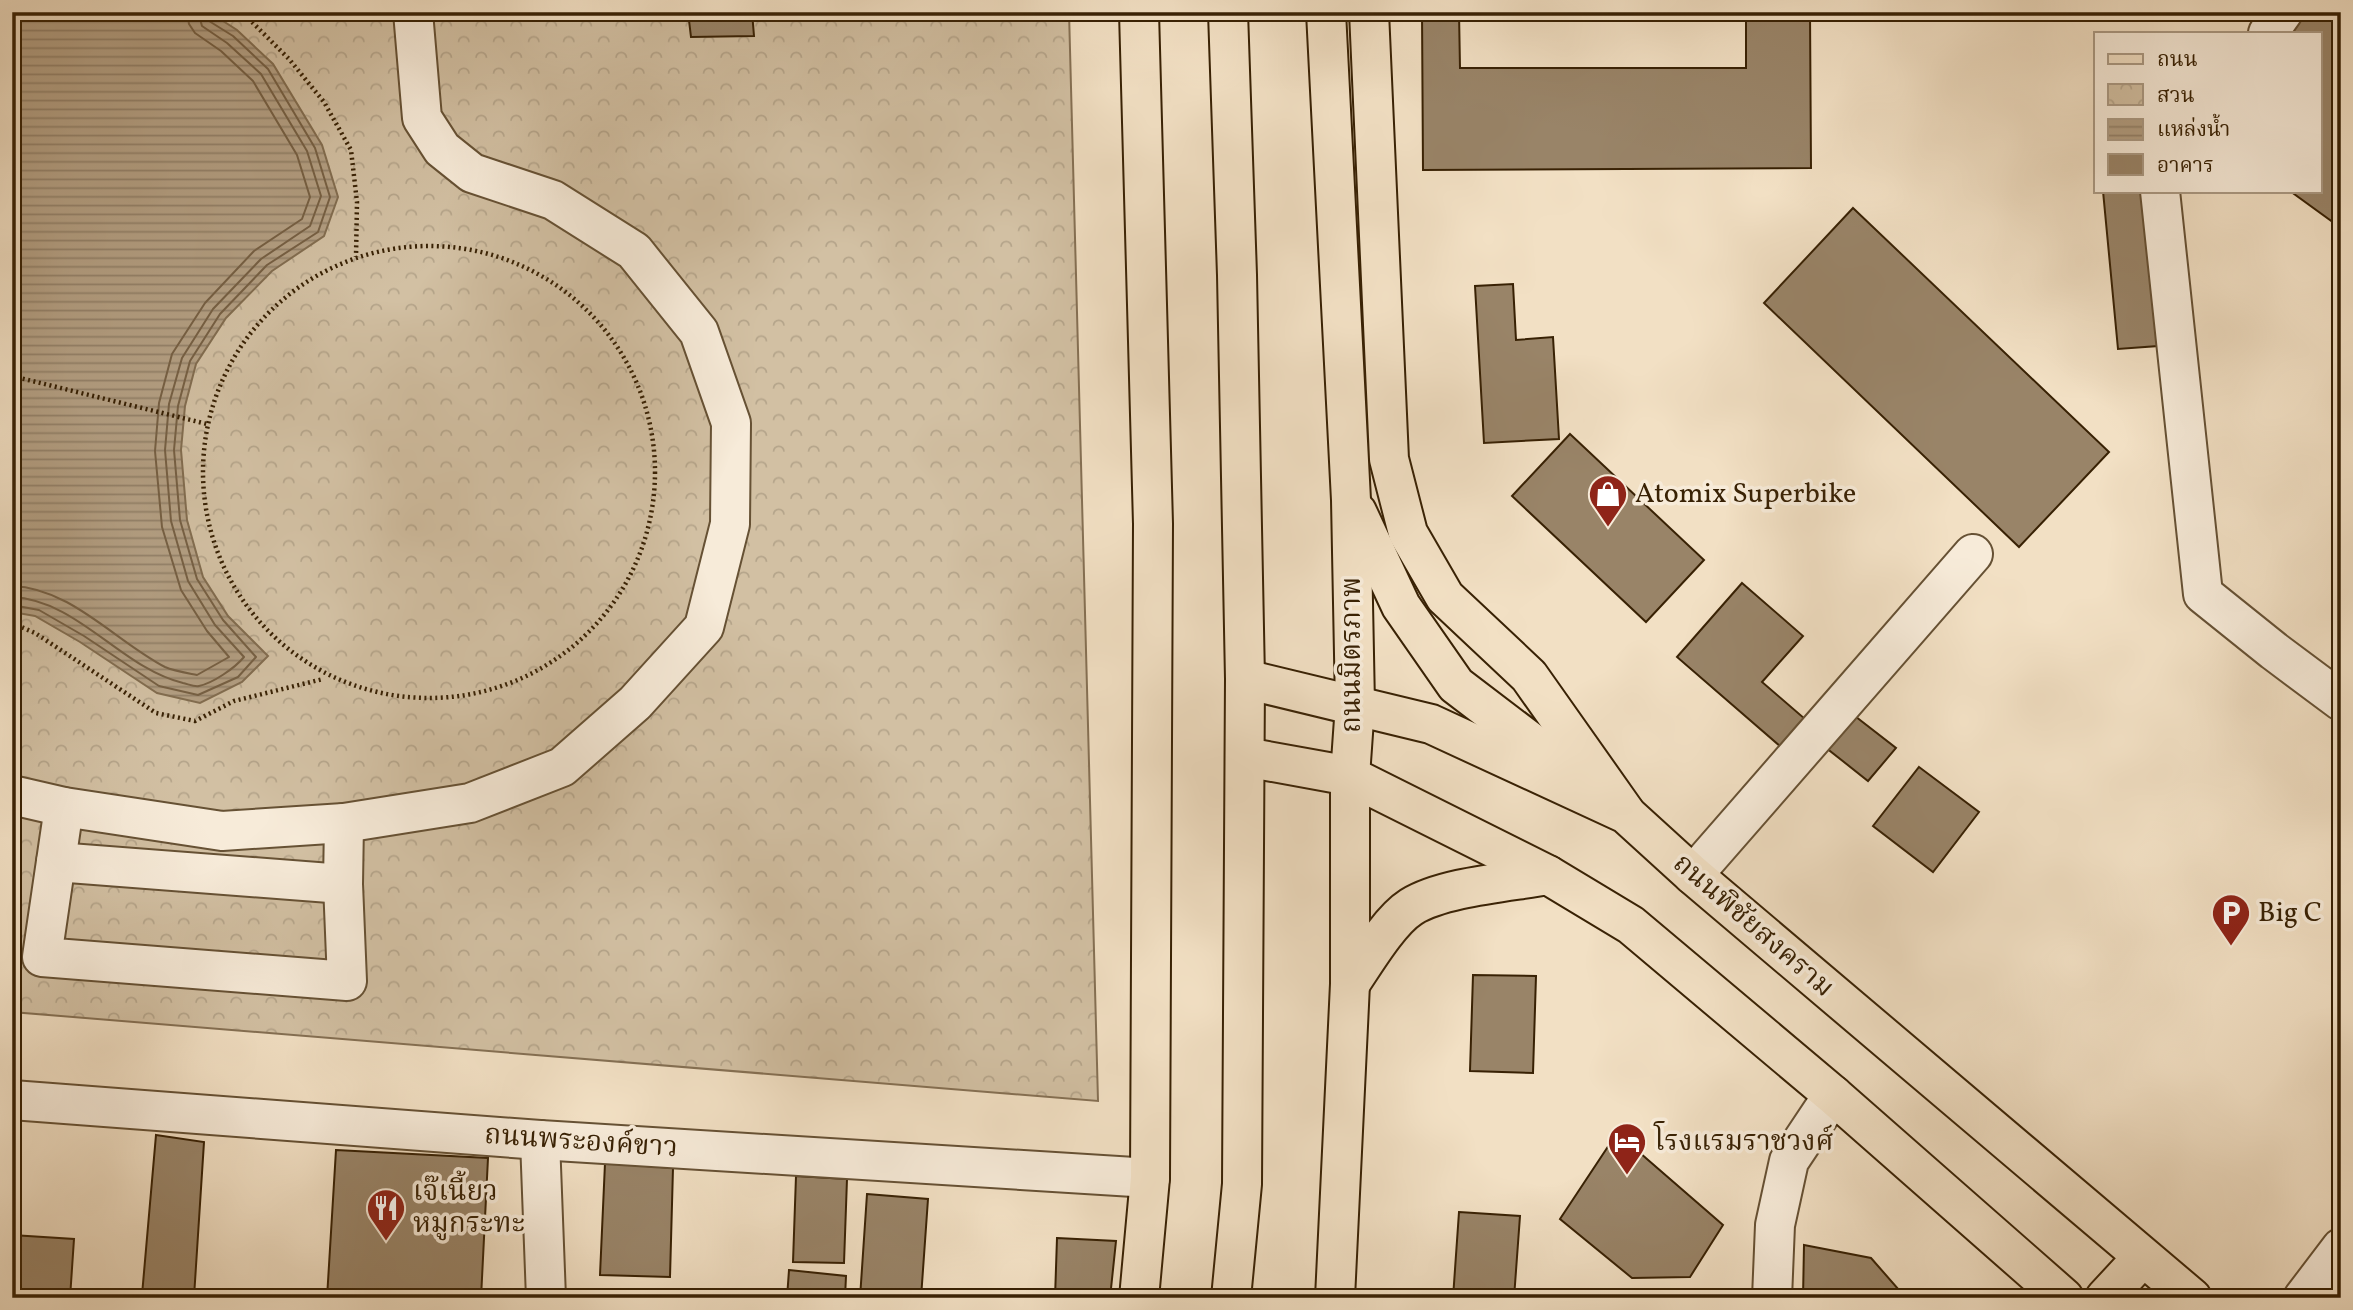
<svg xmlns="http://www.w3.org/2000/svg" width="2353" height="1310" font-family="Vollkorn,'Noto Serif Thai',serif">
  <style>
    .park { fill: url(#park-crowns); stroke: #857054; stroke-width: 2 }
    .water { fill: url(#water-rules); stroke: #826d50; stroke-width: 2 }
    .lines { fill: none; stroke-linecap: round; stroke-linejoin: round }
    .shore { stroke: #766044; stroke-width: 2 }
    .building { fill: #998468; stroke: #382104; stroke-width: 2 }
    .minor-casing { stroke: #665134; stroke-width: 42 }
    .major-casing { stroke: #382104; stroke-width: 42 }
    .path { stroke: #382104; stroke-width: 4.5; stroke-dasharray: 2 3.5; stroke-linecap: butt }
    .minor { stroke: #f7ebd9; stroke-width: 38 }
    .major { stroke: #f2e0c4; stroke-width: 38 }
    .labels { text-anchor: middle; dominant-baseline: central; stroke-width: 7; stroke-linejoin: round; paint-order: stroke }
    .poi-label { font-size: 28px; fill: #382104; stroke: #f7ebd9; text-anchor: start }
    .street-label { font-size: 28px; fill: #382104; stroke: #f7ebd9 }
  </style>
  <defs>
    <pattern id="park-crowns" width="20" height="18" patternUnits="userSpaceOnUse" patternTransform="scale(1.75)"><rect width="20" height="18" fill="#d2c0a3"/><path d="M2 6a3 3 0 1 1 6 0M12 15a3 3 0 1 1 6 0" fill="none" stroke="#b5a58b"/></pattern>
    <pattern id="water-rules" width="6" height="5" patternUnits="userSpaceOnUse" patternTransform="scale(1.75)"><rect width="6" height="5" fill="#b39f83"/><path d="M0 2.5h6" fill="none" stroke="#938169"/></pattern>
  </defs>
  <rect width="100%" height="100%" fill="#f2e0c4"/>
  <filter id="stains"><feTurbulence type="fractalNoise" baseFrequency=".00286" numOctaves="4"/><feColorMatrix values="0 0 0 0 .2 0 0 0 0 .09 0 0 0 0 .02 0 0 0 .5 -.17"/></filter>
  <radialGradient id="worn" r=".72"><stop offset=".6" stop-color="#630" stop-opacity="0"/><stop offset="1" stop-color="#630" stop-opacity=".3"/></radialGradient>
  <polygon class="park" points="12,12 1069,12 1098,1101 12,1012"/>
  <polygon class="water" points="12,12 209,12 237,30 273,64 322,145 338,197 324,236 272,271 226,318 196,364 185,406 181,450 187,520 203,577 228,616 268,656 242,682 200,703 157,693 80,642 35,616 12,612"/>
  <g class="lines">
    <g class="shore">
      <path d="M 12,586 C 71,588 115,641 165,667 C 174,671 187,673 197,675 L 229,657 L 207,631 L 181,590 L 162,527 L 155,451 L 159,403 L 172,354 L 205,303 L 254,251 L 302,219 L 310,197 L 297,155 L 253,81 L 221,51 L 195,33 L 189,24 L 187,12"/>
      <path d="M 12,597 C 78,600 121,668 183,683 C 188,684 194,687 199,686 C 213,683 235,668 244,657 L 215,625 L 188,581 L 171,521 L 165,450 L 169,404 L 182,358 L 213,309 L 261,259 L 310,226 L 321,196 L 307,151 L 261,74 L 227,43 L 202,26 L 198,12"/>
      <polyline points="12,605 39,610 84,636 159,686 198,695 238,677 256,657 223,620 197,579 180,520 174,450 178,406 190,361 220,314 267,265 318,232 330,197 315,148 268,69 233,36 209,21 207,12"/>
    </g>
  </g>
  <g class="building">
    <polygon points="688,12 752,12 754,36 691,37"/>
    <polygon points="1422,12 1459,12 1460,68 1746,68 1746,12 1810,12 1811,168 1423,170"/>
    <polygon points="2304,12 2341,12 2341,228 2290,191 2320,191 2320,33 2288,33"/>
    <polygon points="2103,191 2143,191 2158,346 2118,349"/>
    <polygon points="1853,208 2109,452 2019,547 1764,303"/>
    <polygon points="1513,284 1516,340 1553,337 1559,439 1484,443 1475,286"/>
    <polygon points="1570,434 1704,560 1646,622 1512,496"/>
    <polygon points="1742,583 1803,636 1762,682 1805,719 1781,747 1677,657"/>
    <polygon points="1851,713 1896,748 1868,781 1825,747"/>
    <polygon points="1919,767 1979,812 1933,872 1873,826"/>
    <polygon points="1473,975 1536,976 1533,1073 1470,1071"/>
    <polygon points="1617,1133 1723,1225 1690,1277 1632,1278 1560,1219"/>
    <polygon points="156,1135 204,1142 194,1297 142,1295"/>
    <polygon points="336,1150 488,1158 481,1298 327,1298"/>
    <polygon points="605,1163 673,1168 670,1277 600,1275"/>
    <polygon points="796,1176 847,1179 844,1263 793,1262"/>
    <polygon points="867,1194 928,1199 921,1298 860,1298"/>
    <polygon points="1459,1212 1520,1216 1514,1298 1453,1298"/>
    <polygon points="12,1235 74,1239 70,1298 12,1298"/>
    <polygon points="1057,1238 1116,1241 1110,1298 1055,1298"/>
    <polygon points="1804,1245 1871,1258 1906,1298 1803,1298"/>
    <polygon points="789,1270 846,1276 845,1298 787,1298"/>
  </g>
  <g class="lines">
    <g class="minor-casing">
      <g id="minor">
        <polyline points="2268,33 2283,12"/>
        <polyline points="2160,191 2203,594 2274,651 2341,701"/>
        <polyline points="12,795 64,807 222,831 344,823 470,803 562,767 635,703 704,627 730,524 731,423 699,332 634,251 553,200 472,173 442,149 422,118 413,12"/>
        <polyline points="64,807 42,957 347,981 343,884 344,823"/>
        <polyline points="56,862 343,884"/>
        <polyline points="1693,875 1973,554"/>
        <polyline points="12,1100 540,1140 1150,1178"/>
        <polyline points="540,1140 546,1298"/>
        <polyline points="1772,1298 1775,1225 1789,1161 1833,1095"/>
        <polyline points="2303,1298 2341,1248"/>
      </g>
    </g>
    <g class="major-casing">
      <g id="major">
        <polyline points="1228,12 1237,275 1245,679 1242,1184 1231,1298"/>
        <polyline points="1326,12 1351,500 1355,705 1350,776 1350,984 1335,1298"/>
        <polyline points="1369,12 1389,459 1408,533 1445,597 1529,676 1625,812"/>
        <polyline points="1357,512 1401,606 1456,685 1569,771"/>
        <polyline points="1245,679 1431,724 1626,814 1693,875 2192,1298"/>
        <polyline points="1245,757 1350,776 1548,875 1631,925 1833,1095 2064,1298"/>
        <path d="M 1350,984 C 1365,962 1389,921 1411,907 C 1443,887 1509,882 1548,875"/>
        <polyline points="1139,1298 1150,1178 1153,524 1139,12"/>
        <polyline points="2105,1298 2142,1258"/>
      </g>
    </g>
    <g class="path">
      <polyline points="239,12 249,19 289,59 324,102 351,150 357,202 356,257"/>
      <circle cx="429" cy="472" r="226"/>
      <polyline points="12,376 207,424"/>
      <polyline points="12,623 35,633 156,713 195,721 234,701 323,679"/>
    </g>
    <use href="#minor" class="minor"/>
    <use href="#major" class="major"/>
  </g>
  <defs>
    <g id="shop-pin" transform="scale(2.0125)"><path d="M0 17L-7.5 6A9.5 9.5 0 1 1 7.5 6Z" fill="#8f2418" stroke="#f7ebd9"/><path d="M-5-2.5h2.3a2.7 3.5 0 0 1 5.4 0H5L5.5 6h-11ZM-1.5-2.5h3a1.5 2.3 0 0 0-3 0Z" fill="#fff"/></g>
    <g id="parking-pin" transform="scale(2.0125)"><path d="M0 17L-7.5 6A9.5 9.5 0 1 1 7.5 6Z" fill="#8f2418" stroke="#f7ebd9"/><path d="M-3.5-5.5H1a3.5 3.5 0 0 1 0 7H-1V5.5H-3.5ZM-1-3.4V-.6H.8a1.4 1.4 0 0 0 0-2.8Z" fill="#fff"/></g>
    <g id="hotel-pin" transform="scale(2.0125)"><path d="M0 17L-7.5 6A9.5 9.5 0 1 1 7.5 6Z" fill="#8f2418" stroke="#f7ebd9"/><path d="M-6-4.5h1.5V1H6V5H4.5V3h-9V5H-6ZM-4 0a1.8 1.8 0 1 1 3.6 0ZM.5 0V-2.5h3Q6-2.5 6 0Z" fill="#fff"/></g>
    <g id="restaurant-pin" transform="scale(2.0125)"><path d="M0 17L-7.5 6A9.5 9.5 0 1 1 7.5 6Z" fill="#8f2418" stroke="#f7ebd9"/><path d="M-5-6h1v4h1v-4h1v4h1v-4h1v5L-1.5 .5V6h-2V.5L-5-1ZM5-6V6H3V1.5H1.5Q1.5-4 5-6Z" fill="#fff"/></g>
  </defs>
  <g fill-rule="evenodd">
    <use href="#shop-pin" x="1608" y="494"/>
    <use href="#parking-pin" x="2231" y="913"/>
    <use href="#hotel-pin" x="1627" y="1142"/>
    <use href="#restaurant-pin" x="386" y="1208"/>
  </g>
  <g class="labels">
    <g class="poi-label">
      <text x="1635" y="494">Atomix Superbike</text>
      <text x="2258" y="913">Big C</text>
      <text x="1654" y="1142">โรงแรมราชวงศ์</text>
      <text x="413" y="1192">เจ๊เนี้ยว<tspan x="413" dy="32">หมูกระทะ</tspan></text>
    </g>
    <g class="street-label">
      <text transform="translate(1352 655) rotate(-90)">ถนนมิตรภาพ</text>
      <text transform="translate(1753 926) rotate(41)">ถนนพิชัยสงคราม</text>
      <text transform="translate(581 1142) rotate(4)">ถนนพระองค์ขาว</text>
    </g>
  </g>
  <rect width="2353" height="1310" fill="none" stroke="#f2e0c4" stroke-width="42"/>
  <rect x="14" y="14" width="2325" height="1282" fill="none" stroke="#382104" stroke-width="3.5"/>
  <rect x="21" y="21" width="2311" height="1268" fill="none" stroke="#382104" stroke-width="2"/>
  <rect x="2094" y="32" width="228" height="161" fill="#f7ebd9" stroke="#ab9a84" stroke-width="2"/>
  <rect x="2108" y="54" width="35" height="10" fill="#f2e0c4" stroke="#ab9a84" stroke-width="2"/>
  <text x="2157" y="66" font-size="21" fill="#382104">ถนน</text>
  <rect x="2108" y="84" width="35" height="21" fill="url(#park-crowns)" stroke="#ab9a84" stroke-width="2"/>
  <text x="2157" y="102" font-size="21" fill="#382104">สวน</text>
  <rect x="2108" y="119" width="35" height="21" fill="url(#water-rules)" stroke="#ab9a84" stroke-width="2"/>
  <text x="2157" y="136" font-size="21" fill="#382104">แหล่งน้ำ</text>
  <rect x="2108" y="154" width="35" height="21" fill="#998468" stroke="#ab9a84" stroke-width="2"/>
  <text x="2157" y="172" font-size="21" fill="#382104">อาคาร</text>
  <rect width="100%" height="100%" filter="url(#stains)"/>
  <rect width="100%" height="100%" fill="url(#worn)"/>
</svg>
